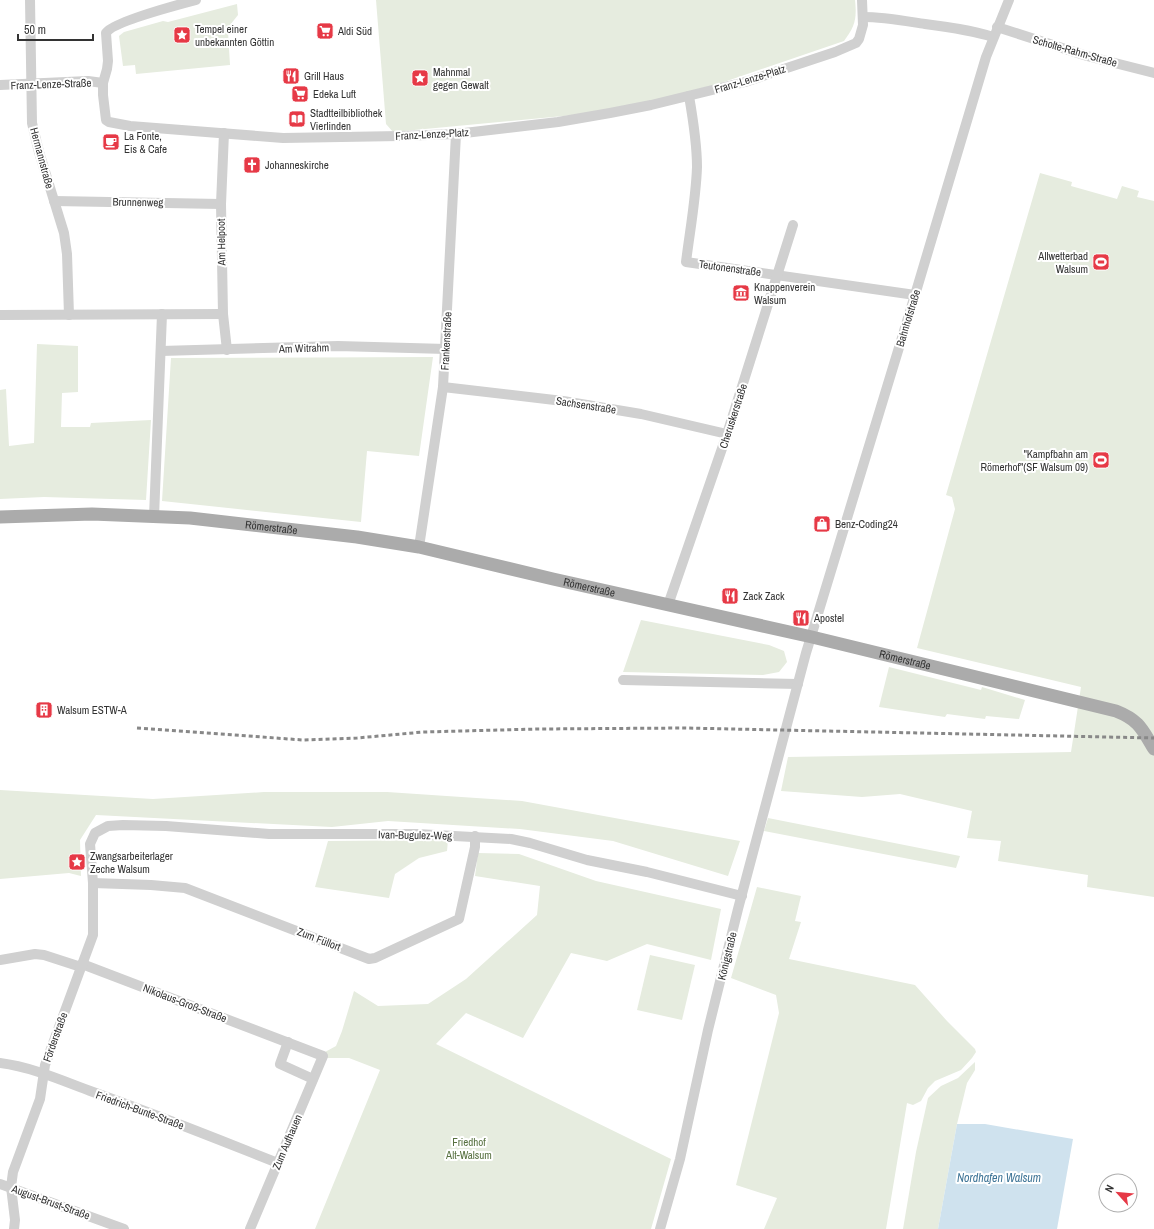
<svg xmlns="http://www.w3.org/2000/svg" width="1154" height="1229" font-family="'Archivo Narrow',sans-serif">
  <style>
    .green { fill: #e6ecdf }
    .water { fill: #cfe2ee }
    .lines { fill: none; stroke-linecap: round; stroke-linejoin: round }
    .minor { stroke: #d0d0d0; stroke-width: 10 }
    .major { stroke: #ababab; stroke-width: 13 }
    .rail { stroke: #888; stroke-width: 3; stroke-dasharray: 4 3; stroke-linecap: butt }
    .labels { text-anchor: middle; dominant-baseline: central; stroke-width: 4; stroke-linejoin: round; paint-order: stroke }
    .poi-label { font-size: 11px; fill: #333; stroke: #fff; text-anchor: start }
    .street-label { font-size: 11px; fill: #333; stroke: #fff }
    .park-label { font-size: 11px; fill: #56703f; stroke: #fff }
    .water-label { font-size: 12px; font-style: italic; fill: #3f7597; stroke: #fff }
  </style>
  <rect width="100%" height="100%" fill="#fff"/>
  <g class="green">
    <path d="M 376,0 L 855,0 C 857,19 855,26 844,41 L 689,94 L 595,113 L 393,132 L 386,124 Z"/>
    <polygon points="237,4 238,15 230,25 228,32 230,65 136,74 135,65 123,66 119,36 124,32 163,21 168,22"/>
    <polygon points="1040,173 1072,182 1071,186 1117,199 1122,186 1139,191 1137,197 1154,201 1154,897 1087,887 1088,875 998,861 1001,841 967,838 972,811 900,794 862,797 781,791 788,757 1071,752 1081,687 917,648 955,509 952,497 946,495"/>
    <polygon points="37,344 78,346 78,392 62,393 61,427 90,427 91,423 151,420 146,500 44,497 0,499 0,390 6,389 9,446 34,443"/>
    <polygon points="433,357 419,456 367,451 361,522 162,501 171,358"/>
    <polygon points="641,620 769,645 784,651 787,662 779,672 763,675 623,672"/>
    <polygon points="889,667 981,690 982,687 1025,700 1019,719 986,716 985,719 947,714 945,717 879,707"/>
    <polygon points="0,790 153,799 264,792 387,792 522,801 740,841 728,876 613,841 520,829 388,821 332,827 96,815 80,840 81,876 69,873 0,879"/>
    <polygon points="768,818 960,856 956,868 764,831"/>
    <polygon points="448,840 447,851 419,858 395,874 389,898 315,887 328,841"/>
    <polygon points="478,853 519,854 596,881 721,909 711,960 647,944 607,961 571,953 523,1038 466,1013 436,1044 671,1159 651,1229 315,1229 380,1070 349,1058 324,1058 325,1052 336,1046 342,1031 354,991 378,1006 428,1004 466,979 537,915 540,886 475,876"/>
    <polygon points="757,887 801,896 795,921 801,922 789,959 915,985 947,1021 975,1049 976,1052 972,1058 961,1070 935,1081 928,1088 921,1101 913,1105 907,1103 886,1229 764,1229 777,1198 736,1185 779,1013 776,995 731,978"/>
    <polygon points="650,955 695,965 682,1020 637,1010"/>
    <polygon points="975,1062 975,1070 967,1083 957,1124 938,1229 903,1229 916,1152 928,1098 941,1086 958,1078"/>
  </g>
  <polygon class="water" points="957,1124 985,1124 1073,1139 1057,1229 938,1229"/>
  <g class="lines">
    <g class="minor">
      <polyline points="30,0 32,123 39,152 64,233 67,254 69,315"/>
      <path d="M 196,0 C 181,4 112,22 106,33 L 108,61 L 107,69 L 103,83 L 103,95 L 106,120 L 109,122 L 130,126 L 283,138 L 400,136 L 456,134 L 558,122 L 610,113 L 651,105 L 745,82 L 835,52 L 856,43 L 859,39 L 863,25 L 862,0"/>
      <path d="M 863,17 C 884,17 905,21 925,24 C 948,27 971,30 993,37"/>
      <polyline points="997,27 1087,56 1154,73"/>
      <polyline points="0,85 88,81 103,83"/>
      <path d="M 689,96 C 693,119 697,143 697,167 C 696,198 690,230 686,262 L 915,295"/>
      <polyline points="224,133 221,204 223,314 227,350"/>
      <polyline points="54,201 221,204"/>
      <polyline points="0,315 223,314"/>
      <polyline points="161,351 338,346 446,349"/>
      <polyline points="443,387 563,401 641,414 727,434"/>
      <polyline points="154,517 162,314"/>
      <polyline points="419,547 443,387 456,134"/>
      <polyline points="668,605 727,434 793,225"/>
      <polyline points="623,680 798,684"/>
      <polyline points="93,883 151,885 185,888 369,959 375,958 459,919 475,847 475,836"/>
      <polyline points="0,960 35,954 44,955 81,967"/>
      <polyline points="82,964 323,1056 250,1229"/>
      <polyline points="288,1042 280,1064 313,1079"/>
      <path d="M 0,1063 C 32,1067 63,1081 93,1092 C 155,1114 217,1139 278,1163"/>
      <polyline points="0,1184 124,1229"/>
      <polyline points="14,1229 15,1220 11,1187 13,1172 40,1099 45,1065 93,935 93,883 90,844 95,833 108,826 123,825 166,826 269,834 417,834 511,839 530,843 587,860 647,872 742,896"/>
      <polyline points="660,1229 680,1159 708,1030 738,909 806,653 915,295 986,57 1009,0"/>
    </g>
    <path class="major" id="s1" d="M 0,517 L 92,514 L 190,518 L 357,537 L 419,547 L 553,579 L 812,637 L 1116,711 C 1139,720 1142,729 1154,749"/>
    <polyline class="rail" points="137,728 303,740 357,738 423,732 538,729 685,728 1154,738"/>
  </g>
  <defs>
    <g id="supermarket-square" transform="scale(0.9)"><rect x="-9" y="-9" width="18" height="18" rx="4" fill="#e63946" stroke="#fff"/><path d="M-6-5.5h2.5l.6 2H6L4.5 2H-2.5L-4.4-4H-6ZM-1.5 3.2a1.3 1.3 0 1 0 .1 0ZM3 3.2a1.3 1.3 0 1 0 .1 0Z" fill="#fff"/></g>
    <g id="sight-square" transform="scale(0.9)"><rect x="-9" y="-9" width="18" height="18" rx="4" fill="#e63946" stroke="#fff"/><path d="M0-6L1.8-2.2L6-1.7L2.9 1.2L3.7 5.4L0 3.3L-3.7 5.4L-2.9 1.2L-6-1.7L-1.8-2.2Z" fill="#fff"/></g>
    <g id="restaurant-square" transform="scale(0.9)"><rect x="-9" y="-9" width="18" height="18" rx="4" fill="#e63946" stroke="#fff"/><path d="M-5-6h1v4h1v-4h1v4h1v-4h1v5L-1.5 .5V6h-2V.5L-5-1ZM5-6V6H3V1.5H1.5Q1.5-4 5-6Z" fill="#fff"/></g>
    <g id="library-square" transform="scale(0.9)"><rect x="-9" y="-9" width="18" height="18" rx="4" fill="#e63946" stroke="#fff"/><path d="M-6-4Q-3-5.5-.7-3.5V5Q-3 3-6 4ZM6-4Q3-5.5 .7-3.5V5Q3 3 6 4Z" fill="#fff"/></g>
    <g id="cafe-square" transform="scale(0.9)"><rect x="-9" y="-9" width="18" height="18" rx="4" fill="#e63946" stroke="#fff"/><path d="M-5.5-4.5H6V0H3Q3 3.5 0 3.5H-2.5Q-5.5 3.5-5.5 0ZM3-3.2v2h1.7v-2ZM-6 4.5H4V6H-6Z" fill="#fff"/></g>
    <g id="church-square" transform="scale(0.9)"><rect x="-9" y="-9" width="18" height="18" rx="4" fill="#e63946" stroke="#fff"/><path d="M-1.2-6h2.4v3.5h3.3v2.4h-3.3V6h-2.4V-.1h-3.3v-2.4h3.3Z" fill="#fff"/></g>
    <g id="stadium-square" transform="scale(0.9)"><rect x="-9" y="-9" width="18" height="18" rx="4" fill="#e63946" stroke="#fff"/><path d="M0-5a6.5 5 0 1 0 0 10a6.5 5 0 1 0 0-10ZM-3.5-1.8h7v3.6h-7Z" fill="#fff"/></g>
    <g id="museum-square" transform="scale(0.9)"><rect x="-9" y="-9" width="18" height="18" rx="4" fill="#e63946" stroke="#fff"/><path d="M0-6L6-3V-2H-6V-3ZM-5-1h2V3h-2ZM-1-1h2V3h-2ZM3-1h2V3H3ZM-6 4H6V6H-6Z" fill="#fff"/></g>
    <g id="shop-square" transform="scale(0.9)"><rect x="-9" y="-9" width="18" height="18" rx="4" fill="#e63946" stroke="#fff"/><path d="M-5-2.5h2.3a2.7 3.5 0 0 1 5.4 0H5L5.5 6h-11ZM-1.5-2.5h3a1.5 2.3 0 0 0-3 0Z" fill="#fff"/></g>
    <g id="building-square" transform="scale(0.9)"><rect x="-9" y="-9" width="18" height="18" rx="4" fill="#e63946" stroke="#fff"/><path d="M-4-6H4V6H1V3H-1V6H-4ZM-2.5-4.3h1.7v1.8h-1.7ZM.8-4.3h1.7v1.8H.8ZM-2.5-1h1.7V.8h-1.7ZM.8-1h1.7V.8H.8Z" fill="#fff"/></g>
  </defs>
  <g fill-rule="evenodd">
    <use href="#supermarket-square" x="325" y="31"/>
    <use href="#sight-square" x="182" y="35"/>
    <use href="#restaurant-square" x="291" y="76"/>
    <use href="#sight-square" x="420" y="78"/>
    <use href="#supermarket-square" x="300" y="94"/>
    <use href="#library-square" x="297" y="119"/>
    <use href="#cafe-square" x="111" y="142"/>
    <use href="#church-square" x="252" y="165"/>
    <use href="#stadium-square" x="1101" y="262"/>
    <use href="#museum-square" x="741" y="293"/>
    <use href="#stadium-square" x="1101" y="460"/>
    <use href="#shop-square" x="822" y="524"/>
    <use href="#restaurant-square" x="730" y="596"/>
    <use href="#restaurant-square" x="801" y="618"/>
    <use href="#building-square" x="44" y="710"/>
    <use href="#sight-square" x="77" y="862"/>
  </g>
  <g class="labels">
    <g class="poi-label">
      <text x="195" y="29">Tempel einer<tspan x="195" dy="13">unbekannten Göttin</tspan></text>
      <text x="338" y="31">Aldi Süd</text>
      <text x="433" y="72">Mahnmal<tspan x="433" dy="13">gegen Gewalt</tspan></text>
      <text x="304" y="76">Grill Haus</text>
      <text x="313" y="94">Edeka Luft</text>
      <text x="310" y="113">Stadtteilbibliothek<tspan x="310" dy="13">Vierlinden</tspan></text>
      <text x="124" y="136">La Fonte,<tspan x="124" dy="13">Eis &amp; Cafe</tspan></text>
      <text x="265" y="165">Johanneskirche</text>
      <text x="1088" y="256" text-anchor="end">Allwetterbad<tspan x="1088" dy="13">Walsum</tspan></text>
      <text x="754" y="287">Knappenverein<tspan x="754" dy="13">Walsum</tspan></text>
      <text x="1088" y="454" text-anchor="end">"Kampfbahn am<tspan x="1088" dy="13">Römerhof"(SF Walsum 09)</tspan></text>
      <text x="835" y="524">Benz-Coding24</text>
      <text x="743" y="596">Zack Zack</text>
      <text x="814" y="618">Apostel</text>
      <text x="57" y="710">Walsum ESTW-A</text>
      <text x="90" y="856">Zwangsarbeiterlager<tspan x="90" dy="13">Zeche Walsum</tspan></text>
    </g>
    <g class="street-label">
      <text transform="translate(1075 51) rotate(16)">Scholte-Rahm-Straße</text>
      <text transform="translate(750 79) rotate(-17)">Franz-Lenze-Platz</text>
      <text transform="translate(51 84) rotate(-2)">Franz-Lenze-Straße</text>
      <text transform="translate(432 134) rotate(-3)">Franz-Lenze-Platz</text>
      <text transform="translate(42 158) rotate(75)">Hermannstraße</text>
      <text transform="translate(138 202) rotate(1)">Brunnenweg</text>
      <text transform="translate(221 242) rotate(-91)">Am Helpoot</text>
      <text transform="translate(730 268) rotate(8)">Teutonenstraße</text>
      <text transform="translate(908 318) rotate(-73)">Bahnhofstraße</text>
      <text transform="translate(446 341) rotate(-87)">Frankenstraße</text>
      <text transform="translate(304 348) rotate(-2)">Am Witrahm</text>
      <text transform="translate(586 405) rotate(9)">Sachsenstraße</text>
      <text transform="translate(733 416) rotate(-72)">Cheruskerstraße</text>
      <text stroke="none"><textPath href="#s1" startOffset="272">Römerstraße</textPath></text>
      <text stroke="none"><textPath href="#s1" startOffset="596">Römerstraße</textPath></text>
      <text stroke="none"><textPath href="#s1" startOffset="920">Römerstraße</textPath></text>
      <text transform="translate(415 835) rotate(1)">Ivan-Bugulez-Weg</text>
      <text transform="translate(319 939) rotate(21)">Zum Füllort</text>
      <text transform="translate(727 956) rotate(-76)">Königstraße</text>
      <text transform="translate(185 1003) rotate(21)">Nikolaus-Groß-Straße</text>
      <text transform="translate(55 1037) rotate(-70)">Förderstraße</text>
      <text transform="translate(140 1110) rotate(20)">Friedrich-Bunte-Straße</text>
      <text transform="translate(287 1142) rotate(-67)">Zum Aufhauen</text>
      <text transform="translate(51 1202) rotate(20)">August-Brust-Straße</text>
    </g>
    <g class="park-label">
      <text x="469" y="1142">Friedhof<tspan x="469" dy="13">Alt-Walsum</tspan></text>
    </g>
    <g class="water-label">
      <text x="999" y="1178">Nordhafen Walsum</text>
    </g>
  </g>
  <g transform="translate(1118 1193) rotate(297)"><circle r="19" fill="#ffffff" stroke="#adadad"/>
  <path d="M0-3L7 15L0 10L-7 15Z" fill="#e63946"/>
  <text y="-6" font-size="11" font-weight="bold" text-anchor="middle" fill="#333333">N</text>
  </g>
  <path d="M18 34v6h75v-6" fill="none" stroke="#333333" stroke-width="2"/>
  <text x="24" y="34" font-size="12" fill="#333333" stroke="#ffffff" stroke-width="3" paint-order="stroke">50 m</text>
</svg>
